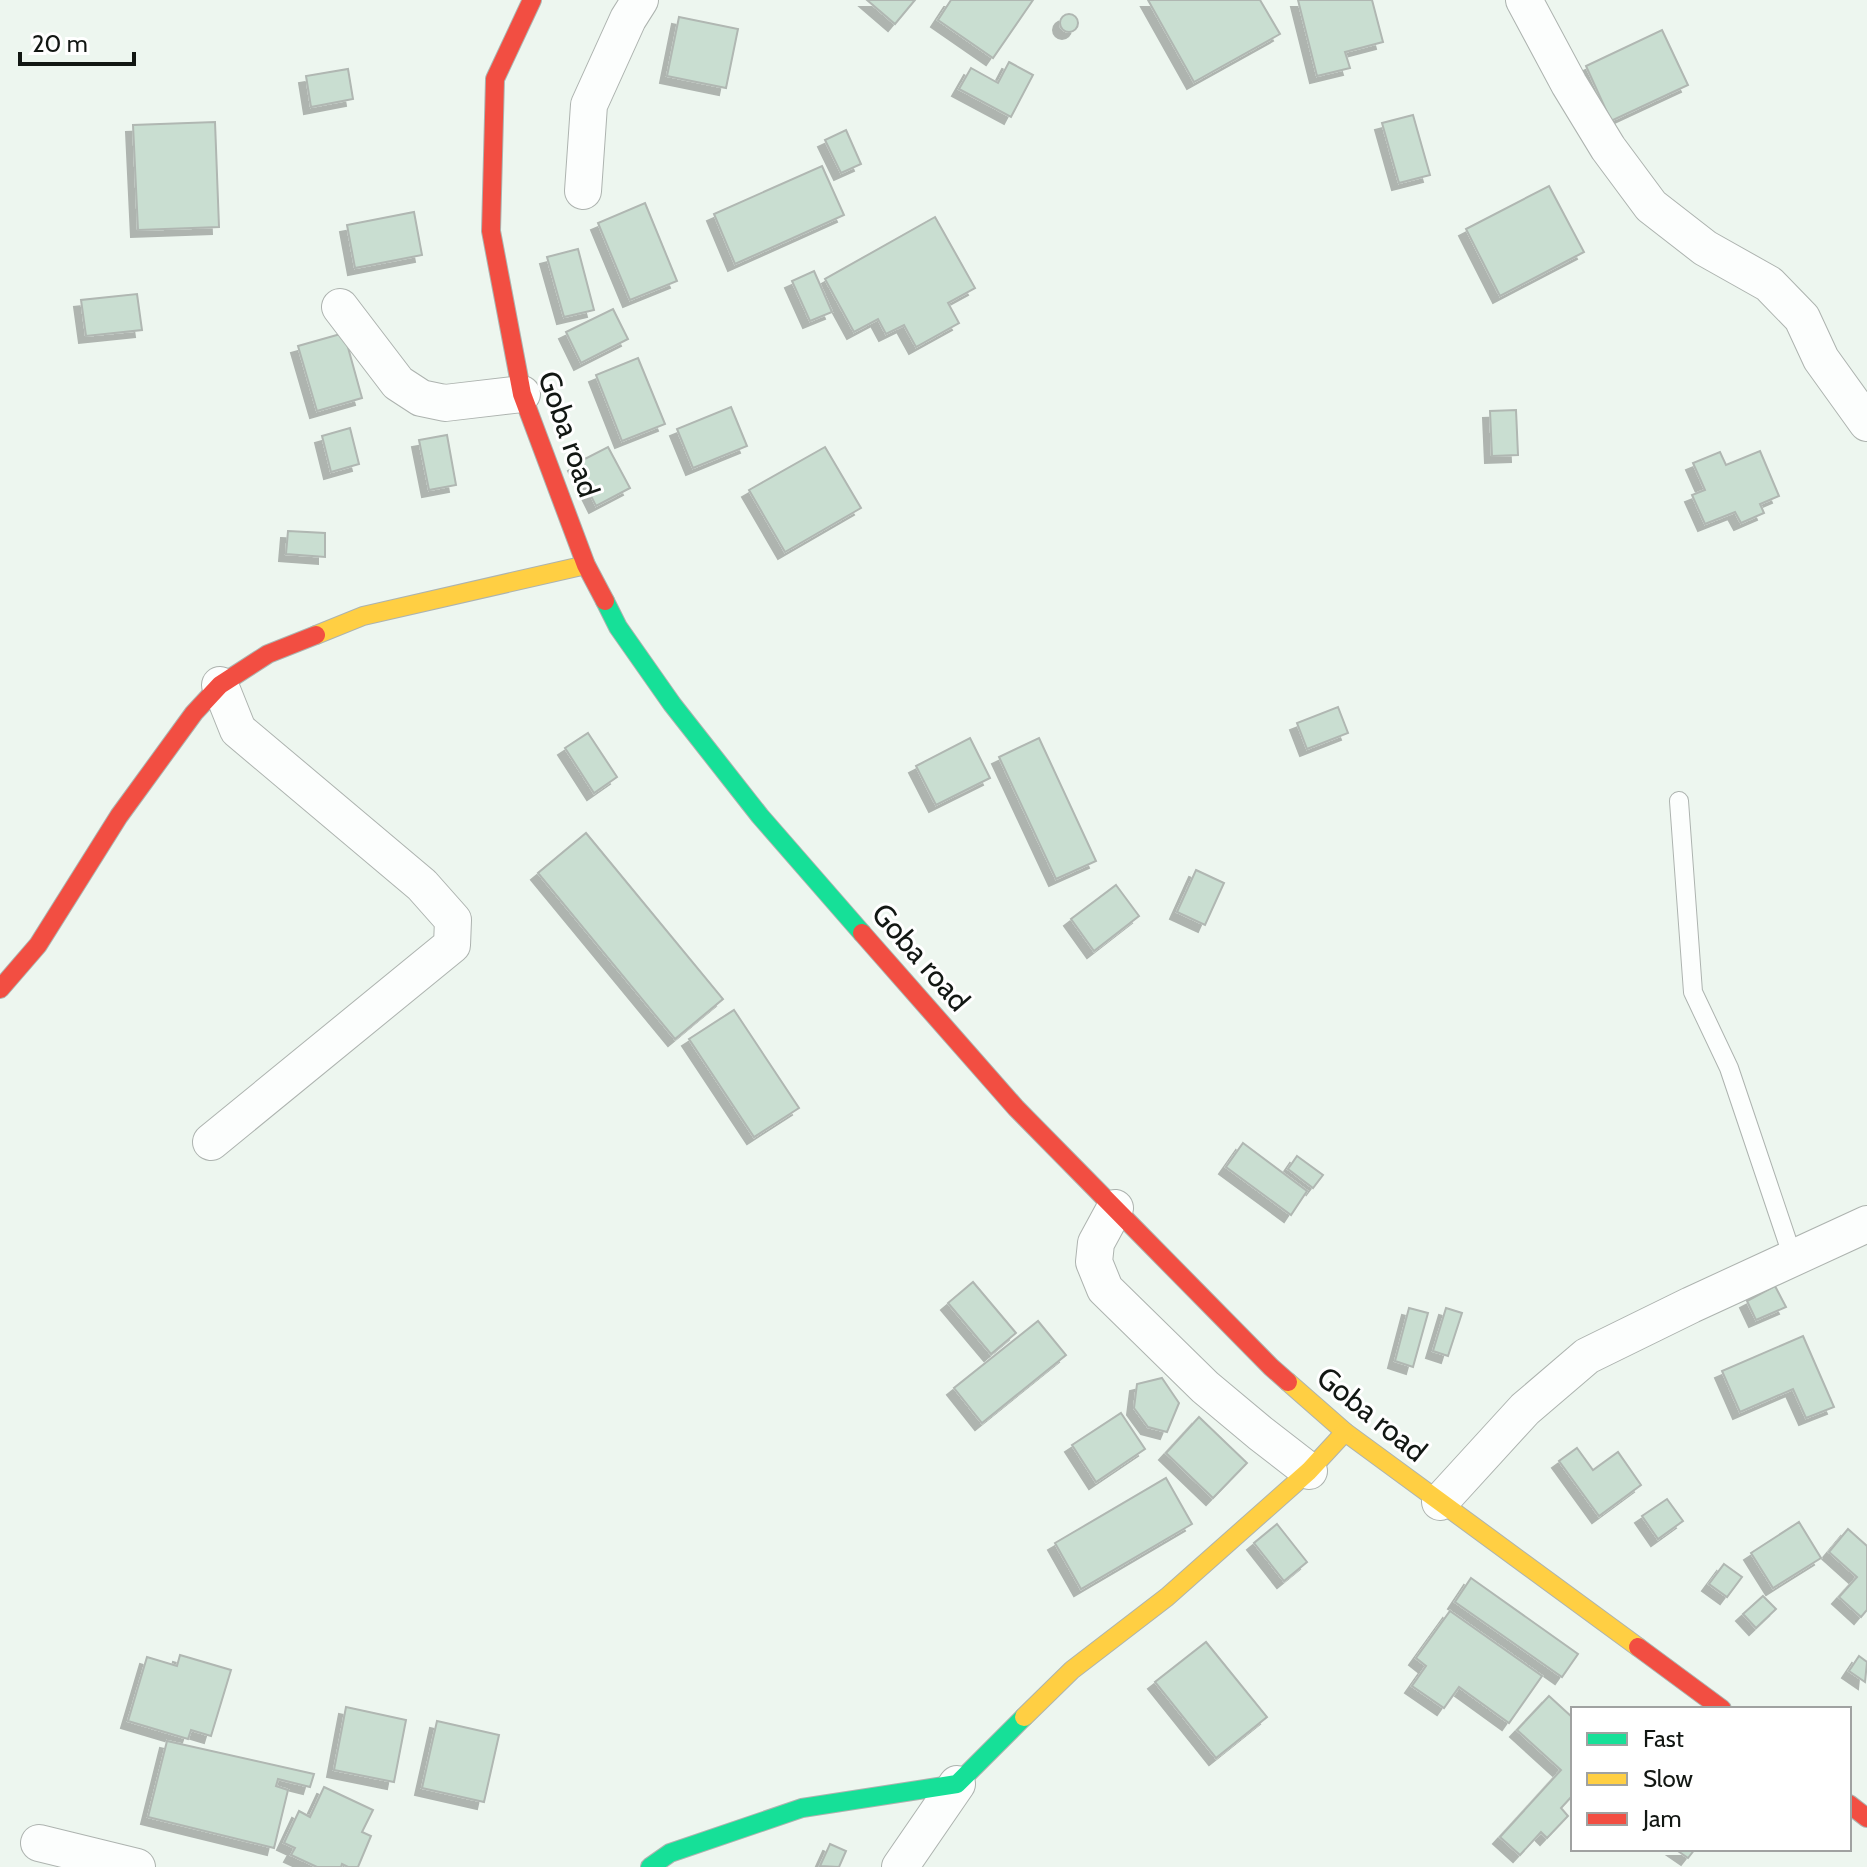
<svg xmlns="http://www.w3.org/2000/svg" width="1867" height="1867" font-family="Cabin,sans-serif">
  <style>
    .building { fill: #c9ded1; stroke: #b0b7b2; stroke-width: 2; filter: url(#shadow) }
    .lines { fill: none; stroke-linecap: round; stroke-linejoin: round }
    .lane-casing { stroke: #adb3af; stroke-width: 20 }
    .street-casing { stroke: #adb3af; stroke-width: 38 }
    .fast-casing { stroke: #adb3af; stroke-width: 20 }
    .slow-casing { stroke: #adb3af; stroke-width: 20 }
    .jam-casing { stroke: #adb3af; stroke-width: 20 }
    .lane { stroke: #fcfefd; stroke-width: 18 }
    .street { stroke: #fcfefd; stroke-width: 36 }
    .fast { stroke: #16e098; stroke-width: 18 }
    .slow { stroke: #ffcf43; stroke-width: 18 }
    .jam { stroke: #f24e42; stroke-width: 18 }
    .labels { text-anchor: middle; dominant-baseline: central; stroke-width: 6; stroke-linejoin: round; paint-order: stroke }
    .street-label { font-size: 30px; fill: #121713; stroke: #fff }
  </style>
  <defs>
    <filter id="shadow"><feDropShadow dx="-7" dy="7" stdDeviation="0" flood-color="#0004"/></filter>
  </defs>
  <rect width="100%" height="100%" fill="#edf6ef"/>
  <g class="building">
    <polygon points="867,0 915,0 895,24"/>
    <polygon points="951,0 1033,0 993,58 938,20"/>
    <polygon points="1148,0 1260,0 1280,34 1194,82"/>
    <polygon points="1298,0 1372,0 1383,42 1345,52 1350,68 1317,76"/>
    <circle cx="1069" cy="23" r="9"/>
    <polygon points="679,17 738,29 726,88 667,76"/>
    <polygon points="1662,30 1688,85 1611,121 1586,66"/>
    <polygon points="1009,62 1033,75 1011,117 959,89 971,68 998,83"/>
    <polygon points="348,69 353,99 311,107 306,76"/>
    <polygon points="1413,115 1430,175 1399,183 1382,123"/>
    <polygon points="215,122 219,227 138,230 133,125"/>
    <polygon points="846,130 861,164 841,173 825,140"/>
    <polygon points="822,166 844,215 735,264 714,214"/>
    <polygon points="1549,186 1584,252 1500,296 1466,229"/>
    <polygon points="645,203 677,281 630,300 598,223"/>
    <polygon points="414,212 422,255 355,268 347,225"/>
    <polygon points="935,217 975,288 948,303 959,323 916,347 904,325 886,334 878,319 854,332 825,279"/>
    <polygon points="578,249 594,310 564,317 547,257"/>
    <polygon points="814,271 832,312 810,321 792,281"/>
    <polygon points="137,294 142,330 86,336 81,300"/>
    <polygon points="613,309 628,339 581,363 566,332"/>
    <polygon points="344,333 362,398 317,411 298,346"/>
    <polygon points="638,358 665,424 622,441 596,375"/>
    <polygon points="731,407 747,446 693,468 677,429"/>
    <polygon points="1516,410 1518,455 1492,456 1490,411"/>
    <polygon points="350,428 359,464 331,472 322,436"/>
    <polygon points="447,435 456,485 429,490 419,440"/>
    <polygon points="608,447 630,488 596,506 575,464"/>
    <polygon points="825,447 861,508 785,552 749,490"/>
    <polygon points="1760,451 1779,496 1760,504 1764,513 1741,523 1735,512 1705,524 1692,495 1705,490 1693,463 1720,452 1726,465"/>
    <polygon points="288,531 325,533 325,557 286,554"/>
    <polygon points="1338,707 1348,733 1307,749 1297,723"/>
    <polygon points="588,733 617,777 594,793 565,748"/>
    <polygon points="970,738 990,778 936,805 916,766"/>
    <polygon points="1039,738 1096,861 1056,879 999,757"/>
    <polygon points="586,833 723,999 675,1039 538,873"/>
    <polygon points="1196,870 1224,883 1205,925 1177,912"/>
    <polygon points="1116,885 1139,916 1094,951 1071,919"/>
    <polygon points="734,1010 799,1108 754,1137 689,1039"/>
    <polygon points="1243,1143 1307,1191 1291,1215 1226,1167"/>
    <polygon points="1297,1156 1323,1175 1313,1188 1288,1169"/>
    <polygon points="973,1282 1016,1333 991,1354 948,1303"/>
    <polygon points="1775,1286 1786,1307 1756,1320 1747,1301"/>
    <polygon points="1409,1308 1428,1313 1413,1367 1395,1361"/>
    <polygon points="1446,1308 1462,1313 1448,1356 1433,1351"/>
    <polygon points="1038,1321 1066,1355 982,1423 954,1388"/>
    <polygon points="1803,1336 1834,1407 1806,1418 1793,1389 1740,1412 1722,1371"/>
    <polygon points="1162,1378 1179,1403 1167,1432 1148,1427 1134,1408 1137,1384"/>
    <polygon points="1121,1413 1145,1449 1096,1482 1072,1445"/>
    <polygon points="1199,1417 1247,1463 1213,1498 1166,1453"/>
    <polygon points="1577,1448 1593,1470 1618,1452 1641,1485 1599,1516 1559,1461"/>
    <polygon points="1166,1478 1192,1524 1081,1589 1055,1543"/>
    <polygon points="1667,1499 1683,1521 1658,1539 1642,1516"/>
    <polygon points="1799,1522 1821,1558 1773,1588 1751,1553"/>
    <polygon points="1277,1524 1307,1562 1284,1581 1254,1543"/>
    <polygon points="1848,1529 1867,1546 1867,1610 1861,1617 1839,1597 1857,1577 1829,1552"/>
    <polygon points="1724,1564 1742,1577 1727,1597 1709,1584"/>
    <polygon points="1471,1578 1578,1654 1562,1677 1455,1602"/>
    <polygon points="1763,1596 1776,1609 1756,1628 1743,1614"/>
    <polygon points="1450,1611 1542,1676 1509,1723 1459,1687 1444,1708 1412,1686 1426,1666 1416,1658"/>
    <polygon points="1206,1642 1267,1717 1216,1758 1155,1682"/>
    <polygon points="180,1655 231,1670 211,1736 191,1730 188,1739 128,1721 147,1657 177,1666"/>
    <polygon points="1859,1656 1867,1662 1865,1682 1849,1671"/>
    <polygon points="1549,1696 1573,1718 1573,1795 1561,1808 1568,1816 1547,1838 1541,1832 1520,1855 1500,1837 1561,1770 1517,1730"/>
    <polygon points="346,1707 406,1720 394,1782 334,1770"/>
    <polygon points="437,1721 499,1735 484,1802 422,1788"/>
    <polygon points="167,1741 314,1774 310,1787 278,1779 276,1786 288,1790 274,1848 148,1817"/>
    <polygon points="324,1787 373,1810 362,1832 371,1836 358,1867 348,1867 342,1864 341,1867 317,1867 291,1855 295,1848 284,1843 299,1811 310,1817"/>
    <polygon points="830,1844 846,1851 839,1867 820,1866"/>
    <polygon points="1675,1849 1695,1849 1688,1858"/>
  </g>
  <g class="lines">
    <g class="lane-casing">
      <polyline id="lane" points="1679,801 1693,992 1729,1068 1793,1258"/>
    </g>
    <g class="street-casing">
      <g id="street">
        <polyline points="1524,0 1569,84 1608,148 1651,206 1705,248 1769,284 1802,318 1821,359 1867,423"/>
        <polyline points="583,191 589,105 628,19 640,0"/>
        <polyline points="340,307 398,383 421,398 445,403 522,394"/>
        <polyline points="211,1142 452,945 453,920 422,885 238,730 220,685"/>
        <polyline points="1115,1208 1096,1243 1094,1262 1105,1289 1205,1387 1260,1433 1309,1471"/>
        <polyline points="1440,1502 1525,1409 1587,1356 1691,1305 1867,1224"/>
        <polyline points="39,1843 137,1867"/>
        <polyline points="900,1867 957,1784"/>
      </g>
    </g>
    <g class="fast-casing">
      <g id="fast">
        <polyline points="605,601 618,627 672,704 760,816 862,933"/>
        <polyline points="650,1867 670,1853 802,1808 957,1784 1024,1717"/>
      </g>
    </g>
    <g class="slow-casing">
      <g id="slow">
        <polyline points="316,635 363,616 586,565"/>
        <polyline points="1288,1382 1345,1432 1638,1647"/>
        <polyline points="1024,1717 1072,1670 1167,1597 1309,1471 1345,1432"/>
      </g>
    </g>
    <g class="jam-casing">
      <g id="jam">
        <polyline points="532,0 495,79 491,231 522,394 586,565 605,601"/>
        <polyline points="862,933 1016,1108 1271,1367 1288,1382"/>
        <polyline points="0,989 38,945 119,816 194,713 220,685 268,654 316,635"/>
        <polyline points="1638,1647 1722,1709"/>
        <polyline points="1849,1804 1867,1818"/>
      </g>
    </g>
    <use href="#lane" class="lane"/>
    <use href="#street" class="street"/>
    <use href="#fast" class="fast"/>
    <use href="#slow" class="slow"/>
    <use href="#jam" class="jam"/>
  </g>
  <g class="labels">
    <g class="street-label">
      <text transform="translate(569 434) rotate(71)">Goba road</text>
      <text transform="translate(921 957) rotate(49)">Goba road</text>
      <text transform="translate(1372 1414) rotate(39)">Goba road</text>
    </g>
  </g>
  <rect x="1571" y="1707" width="280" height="144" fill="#ffffff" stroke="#a0a2a1" stroke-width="2"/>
  <rect x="1587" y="1733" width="40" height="12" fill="#16e098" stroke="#a0a2a1" stroke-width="2"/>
  <text x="1643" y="1747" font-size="24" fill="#121713">Fast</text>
  <rect x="1587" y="1773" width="40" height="12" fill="#ffcf43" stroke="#a0a2a1" stroke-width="2"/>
  <text x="1643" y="1787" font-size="24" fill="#121713">Slow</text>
  <rect x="1587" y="1813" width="40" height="12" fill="#f24e42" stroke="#a0a2a1" stroke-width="2"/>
  <text x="1643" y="1827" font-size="24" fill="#121713">Jam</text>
  <path d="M20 52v12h114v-12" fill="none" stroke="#121713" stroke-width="4"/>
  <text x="32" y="52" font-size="24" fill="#121713" stroke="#ffffff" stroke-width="6" paint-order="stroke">20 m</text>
</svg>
